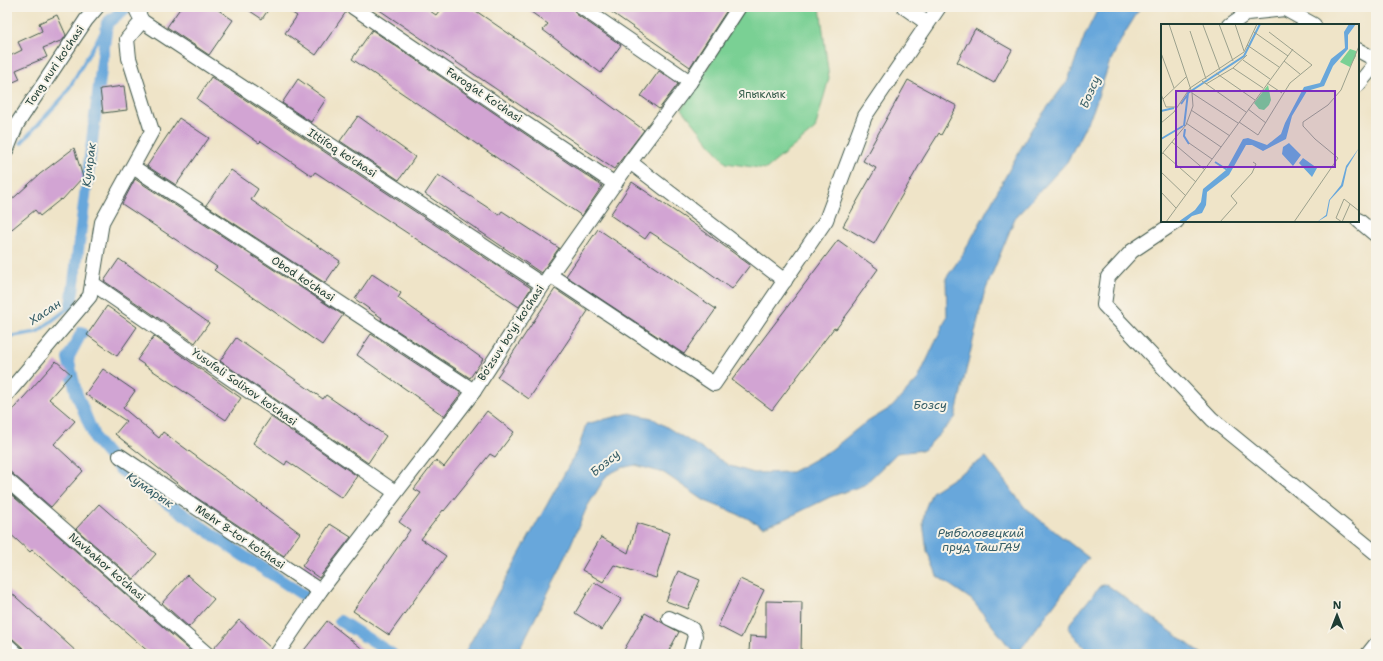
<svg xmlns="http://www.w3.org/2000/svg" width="1383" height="661" font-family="'Shantell Sans',sans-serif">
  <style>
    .green { fill: #7ad094; stroke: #4c8664 }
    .water { fill: #68a7db; stroke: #447288 }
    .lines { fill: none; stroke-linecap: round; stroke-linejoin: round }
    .stream { stroke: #68a7db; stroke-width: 3.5 }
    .canal { stroke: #68a7db; stroke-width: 12 }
    .building { fill: #d2a4d3 }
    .minor-casing { stroke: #3e564a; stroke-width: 16 }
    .minor { stroke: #fff; stroke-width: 14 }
    .labels { text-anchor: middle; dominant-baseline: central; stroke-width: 4; stroke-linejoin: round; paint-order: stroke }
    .street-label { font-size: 11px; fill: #1f3d34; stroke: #f7f3e8 }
    .park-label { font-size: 11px; fill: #315a47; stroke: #f7f3e8 }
    .water-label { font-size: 12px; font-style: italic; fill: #355d66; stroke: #f7f3e8 }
    .inset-river { fill: none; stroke: #68a7db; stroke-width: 2 }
    .inset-road { fill: none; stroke: #9ca18d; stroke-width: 1 }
    .view { fill: #7b2cbf; fill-opacity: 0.15; stroke: #7b2cbf; stroke-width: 2 }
    .inset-edge { fill: none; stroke: #1f3d34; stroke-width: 2 }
  </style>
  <rect width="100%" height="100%" fill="#f7f3e8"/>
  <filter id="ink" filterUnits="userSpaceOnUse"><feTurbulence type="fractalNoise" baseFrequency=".025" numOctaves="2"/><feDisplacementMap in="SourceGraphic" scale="8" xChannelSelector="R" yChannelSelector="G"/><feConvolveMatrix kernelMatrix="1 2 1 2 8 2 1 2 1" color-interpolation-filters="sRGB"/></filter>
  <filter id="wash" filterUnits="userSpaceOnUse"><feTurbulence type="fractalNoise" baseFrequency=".012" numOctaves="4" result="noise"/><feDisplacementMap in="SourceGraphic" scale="16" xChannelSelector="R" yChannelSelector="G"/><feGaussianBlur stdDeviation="0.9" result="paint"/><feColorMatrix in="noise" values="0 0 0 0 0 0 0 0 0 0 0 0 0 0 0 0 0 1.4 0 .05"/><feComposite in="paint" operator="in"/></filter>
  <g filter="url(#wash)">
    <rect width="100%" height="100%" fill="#efe4c8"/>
    <polygon class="green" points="745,7 820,7 829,78 815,129 766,169 726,163 682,109"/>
    <g class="water">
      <polygon points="1099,7 1141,7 1123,36 1109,64 1093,111 1067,162 1015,218 984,294 955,418 924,450 897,453 864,485 830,497 785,519 763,527 745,517 705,501 664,473 635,465 621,468 607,475 587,507 561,567 517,654 464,654 579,447 586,424 630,413 652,418 730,466 754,473 792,472 831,450 862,425 892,407 918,379 947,317 946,278 963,254 1032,128 1068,80 1085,35"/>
      <polygon points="986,457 1026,509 1089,558 1017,654 1015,654 972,600 937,576 927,551 923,523 925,509 932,492"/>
      <polygon points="1106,584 1202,654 1090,654 1069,630 1070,623 1100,586"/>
    </g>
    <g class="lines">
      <g class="stream">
        <polyline points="21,143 65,95 107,23"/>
        <polyline points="7,337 37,332 71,306"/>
      </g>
      <g class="canal">
        <polyline points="71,306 107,23 127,7"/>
        <polyline points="82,332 68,358 76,392 96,441 121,470 239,553 308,598"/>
        <polyline points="340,621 392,654"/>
      </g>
    </g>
    <g id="blocks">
      <g class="building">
        <polygon points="181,7 214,7 233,20 209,55 167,27"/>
        <polygon points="244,7 270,7 262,19"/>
        <polygon points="283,7 340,7 346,12 316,55 285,33 297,16"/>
        <polygon points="375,7 424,7 436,15 442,7 467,7 472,11 473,9 559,68 644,130 614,169"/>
        <polygon points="524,7 573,7 576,14 621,45 601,73 543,30 548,24"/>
        <polygon points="596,7 729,7 690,67 607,9 604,13"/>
        <polygon points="57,15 66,35 63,40 43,48 47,57 16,70 20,79 7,85 7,48 10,56 22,50 18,42 42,31 39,23"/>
        <polygon points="975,29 1012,50 994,83 957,62"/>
        <polygon points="372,30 602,186 582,216 352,59"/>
        <polygon points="659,71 678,84 659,109 641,96"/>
        <polygon points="211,77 531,288 519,307 315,172 312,176 261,141 259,143 197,99"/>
        <polygon points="298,79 326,99 311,122 282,103"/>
        <polygon points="908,80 957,106 941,135 939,133 924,157 874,244 843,226 876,168 863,161"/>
        <polygon points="124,86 127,110 103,113 100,89"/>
        <polygon points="358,116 415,157 399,180 340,141"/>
        <polygon points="179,118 209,138 176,185 147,166"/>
        <polygon points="74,148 83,177 62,200 61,199 40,216 35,210 7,233 7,204 40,174"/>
        <polygon points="231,170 258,189 251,200 340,261 325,283 206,205"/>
        <polygon points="438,175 499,215 502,211 559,248 541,273 425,194"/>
        <polygon points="135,179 343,315 322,345 214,270 217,267 122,204"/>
        <polygon points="632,182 698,227 750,265 732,289 681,252 650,232 645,239 610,215"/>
        <polygon points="598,229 716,309 684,354 566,276"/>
        <polygon points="838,240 878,269 853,304 854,305 836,329 834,328 772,410 732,380"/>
        <polygon points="119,259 209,323 195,343 104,281"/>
        <polygon points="372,274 401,293 398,298 483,359 470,378 381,320 382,318 355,299"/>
        <polygon points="555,289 588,311 529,399 497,377"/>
        <polygon points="107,306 137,327 117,356 87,335"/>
        <polygon points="371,334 461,393 444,416 357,355"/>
        <polygon points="154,336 241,398 226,420 137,360"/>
        <polygon points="236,338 323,399 326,395 386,436 368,463 220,361"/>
        <polygon points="56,361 71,374 49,399 75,421 54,444 83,471 51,507 7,469 7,416"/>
        <polygon points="103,369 135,391 123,408 159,438 163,432 300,533 284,556 191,494 115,434 126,421 85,394"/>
        <polygon points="487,411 514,432 495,457 490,454 444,511 443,510 421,539 446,556 389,635 353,611 410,530 399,522 421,493 414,489 436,460 444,467"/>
        <polygon points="271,417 357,476 342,498 287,461 285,465 253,443"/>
        <polygon points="7,491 194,654 151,654 32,550 30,552 7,531"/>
        <polygon points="99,504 156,554 134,579 76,529"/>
        <polygon points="637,523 670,533 656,578 614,565 603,582 582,570 601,537 628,553"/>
        <polygon points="330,524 351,537 319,578 302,566"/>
        <polygon points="678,571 700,580 688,609 666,601"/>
        <polygon points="187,575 214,599 189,627 162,603"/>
        <polygon points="740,579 764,590 741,638 718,626"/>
        <polygon points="594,582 622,599 602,630 575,613"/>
        <polygon points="7,589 57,634 79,654 25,654 23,648 13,639 7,637"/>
        <polygon points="766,601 802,602 801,654 749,652 750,636 766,637"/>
        <polygon points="645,613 679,632 667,654 630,654 624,650"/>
        <polygon points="239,620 271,648 269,654 215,654 213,649"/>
        <polygon points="327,621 369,654 301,654"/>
      </g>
    </g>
  </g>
  <g filter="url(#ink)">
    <use href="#blocks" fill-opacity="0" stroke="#3e564a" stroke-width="1"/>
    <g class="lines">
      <g class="minor-casing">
        <g id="minor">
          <polyline points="135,7 142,21 543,285"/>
          <polyline points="353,7 615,184"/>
          <polyline points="581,7 690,82"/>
          <polyline points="904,7 927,23"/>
          <polyline points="1230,25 1247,13 1285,9 1314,25"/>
          <polyline points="1358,50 1376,60"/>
          <polyline points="1358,85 1376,63"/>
          <polyline points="7,149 17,124 86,20 97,7"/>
          <polyline points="630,162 785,281"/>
          <polyline points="133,167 474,391"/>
          <polyline points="1358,220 1376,235"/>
          <polyline points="1177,221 1132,251 1108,277 1104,305 1212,419 1376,553"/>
          <polyline points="550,275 714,384 826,220 865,116 939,7"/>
          <polyline points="92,283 395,492"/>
          <polyline points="7,394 90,296 102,222 152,131 129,58 127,39 142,21"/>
          <polyline points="120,456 320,591"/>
          <polyline points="7,480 207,654"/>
          <polyline points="669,618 692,629 695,636 690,654"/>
          <polyline points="7,645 17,654"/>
          <polyline points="277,654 320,591 474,391 543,285 630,162 690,82 739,7"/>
          <polyline points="1368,654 1376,644"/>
        </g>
      </g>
      <use href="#minor" class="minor"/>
    </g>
  </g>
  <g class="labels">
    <g class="street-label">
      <text transform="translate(55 66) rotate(-56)">Tong nuri ko'chasi</text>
      <text transform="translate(484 95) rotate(34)">Farog'at Ko'chasi</text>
      <text transform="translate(342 153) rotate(33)">Ittifoq ko'chasi</text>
      <text transform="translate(303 279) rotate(33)">Obod ko'chasi</text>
      <text transform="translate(511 333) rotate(-57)">Bo'zsuv bo'yi ko'chasi</text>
      <text transform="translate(244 387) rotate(35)">Yusufali Solixov ko'chasi</text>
      <text transform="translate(240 537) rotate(34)">Mehr 8-tor ko'chasi</text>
      <text transform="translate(107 567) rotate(41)">Navbahor ko'chasi</text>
    </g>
    <g class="park-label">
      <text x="762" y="94">Япыклык</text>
    </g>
    <g class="water-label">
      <text transform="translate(1090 92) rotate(-67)">Бозсу</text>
      <text transform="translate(89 165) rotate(-83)">Кумрак</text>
      <text transform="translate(45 312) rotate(-34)">Хасан</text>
      <text x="930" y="405">Бозсу</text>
      <text transform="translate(605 463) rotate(-40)">Бозсу</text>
      <text transform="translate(150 490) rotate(34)">Кумарык</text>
      <text x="981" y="533">Рыболовецкий<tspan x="981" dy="14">пруд ТашГАУ</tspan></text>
    </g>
  </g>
  <g transform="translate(1161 24)">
    <rect width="198" height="198" fill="#efe4c8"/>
    <path d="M 189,25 L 195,27 L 195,32 L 189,43 L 179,38 ZM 107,61 L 110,76 L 108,81 L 103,86 L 98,85 L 93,79 Z" fill="#7ad094"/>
    <path d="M 188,0 L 195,0 L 187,11 L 187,25 L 172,42 L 163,62 L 146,67 L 131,92 L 125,115 L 102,127 L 91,121 L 85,121 L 68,151 L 46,168 L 45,181 L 41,189 L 31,192 L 24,198 L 17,198 L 34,186 L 40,178 L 42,165 L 65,146 L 82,115 L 87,114 L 106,121 L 120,110 L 124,99 L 143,63 L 159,59 L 170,35 L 184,24 L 183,8 ZM 128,119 L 140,131 L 132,142 L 121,130 L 122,123 ZM 198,124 L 186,144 L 182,162 L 169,176 L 166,192 L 156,198 L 165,191 L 168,176 L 180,161 L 185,142 ZM 142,134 L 156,144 L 151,153 L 138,139 Z" fill="#68a7db"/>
    <path class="inset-river" d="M 20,80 L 27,70M 0,87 L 13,84M 23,102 L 27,69 L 83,32 L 99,0M 24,105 L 23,112 L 28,120M 0,115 L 22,102M 54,138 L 68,147"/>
    <path class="inset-road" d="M 58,0 L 72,37M 74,0 L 83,27M 42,1 L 59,46M 29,7 L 45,55M 93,8 L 127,32M 86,21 L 118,43M 0,29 L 13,64M 82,36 L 109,55M 123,37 L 139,50M 72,44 L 102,64M 55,49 L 94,76M 41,57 L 85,88M 106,59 L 121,69M 45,60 L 72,44 L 86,31M 31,69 L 77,99M 0,70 L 5,83 L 16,83M 2,75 L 25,53M 87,85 L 105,99M 30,86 L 69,112M 78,98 L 97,111 L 129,59 L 151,41 L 108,8M 0,99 L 13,88 L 29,64 L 83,28 L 96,0M 25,99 L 60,123M 11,118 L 44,146M 28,119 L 51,135M 2,129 L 35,158M 0,131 L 25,101 L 32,82 L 31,69 L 8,0M 0,148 L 25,172M 0,168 L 15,184M 5,198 L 132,25M 59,198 L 76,179 L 70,172 L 91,149 L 95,140 L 92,138M 133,198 L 177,134 L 154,115 L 142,102 L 142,98 L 167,81 L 180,66 L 198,22M 181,198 L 175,194 L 183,175 L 198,187M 181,198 L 189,180"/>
    <path class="view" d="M 15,67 L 174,67 L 174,143 L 15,143 Z"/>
    <rect width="198" height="198" class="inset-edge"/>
  </g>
  <rect width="1383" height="661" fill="none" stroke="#f7f3e8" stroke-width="24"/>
  <g transform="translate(1337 615)" stroke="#f7f3e8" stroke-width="3" paint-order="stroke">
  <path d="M0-3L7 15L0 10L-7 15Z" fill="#1f3d34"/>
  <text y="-6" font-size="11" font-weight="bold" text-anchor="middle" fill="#1f3d34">N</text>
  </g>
</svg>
